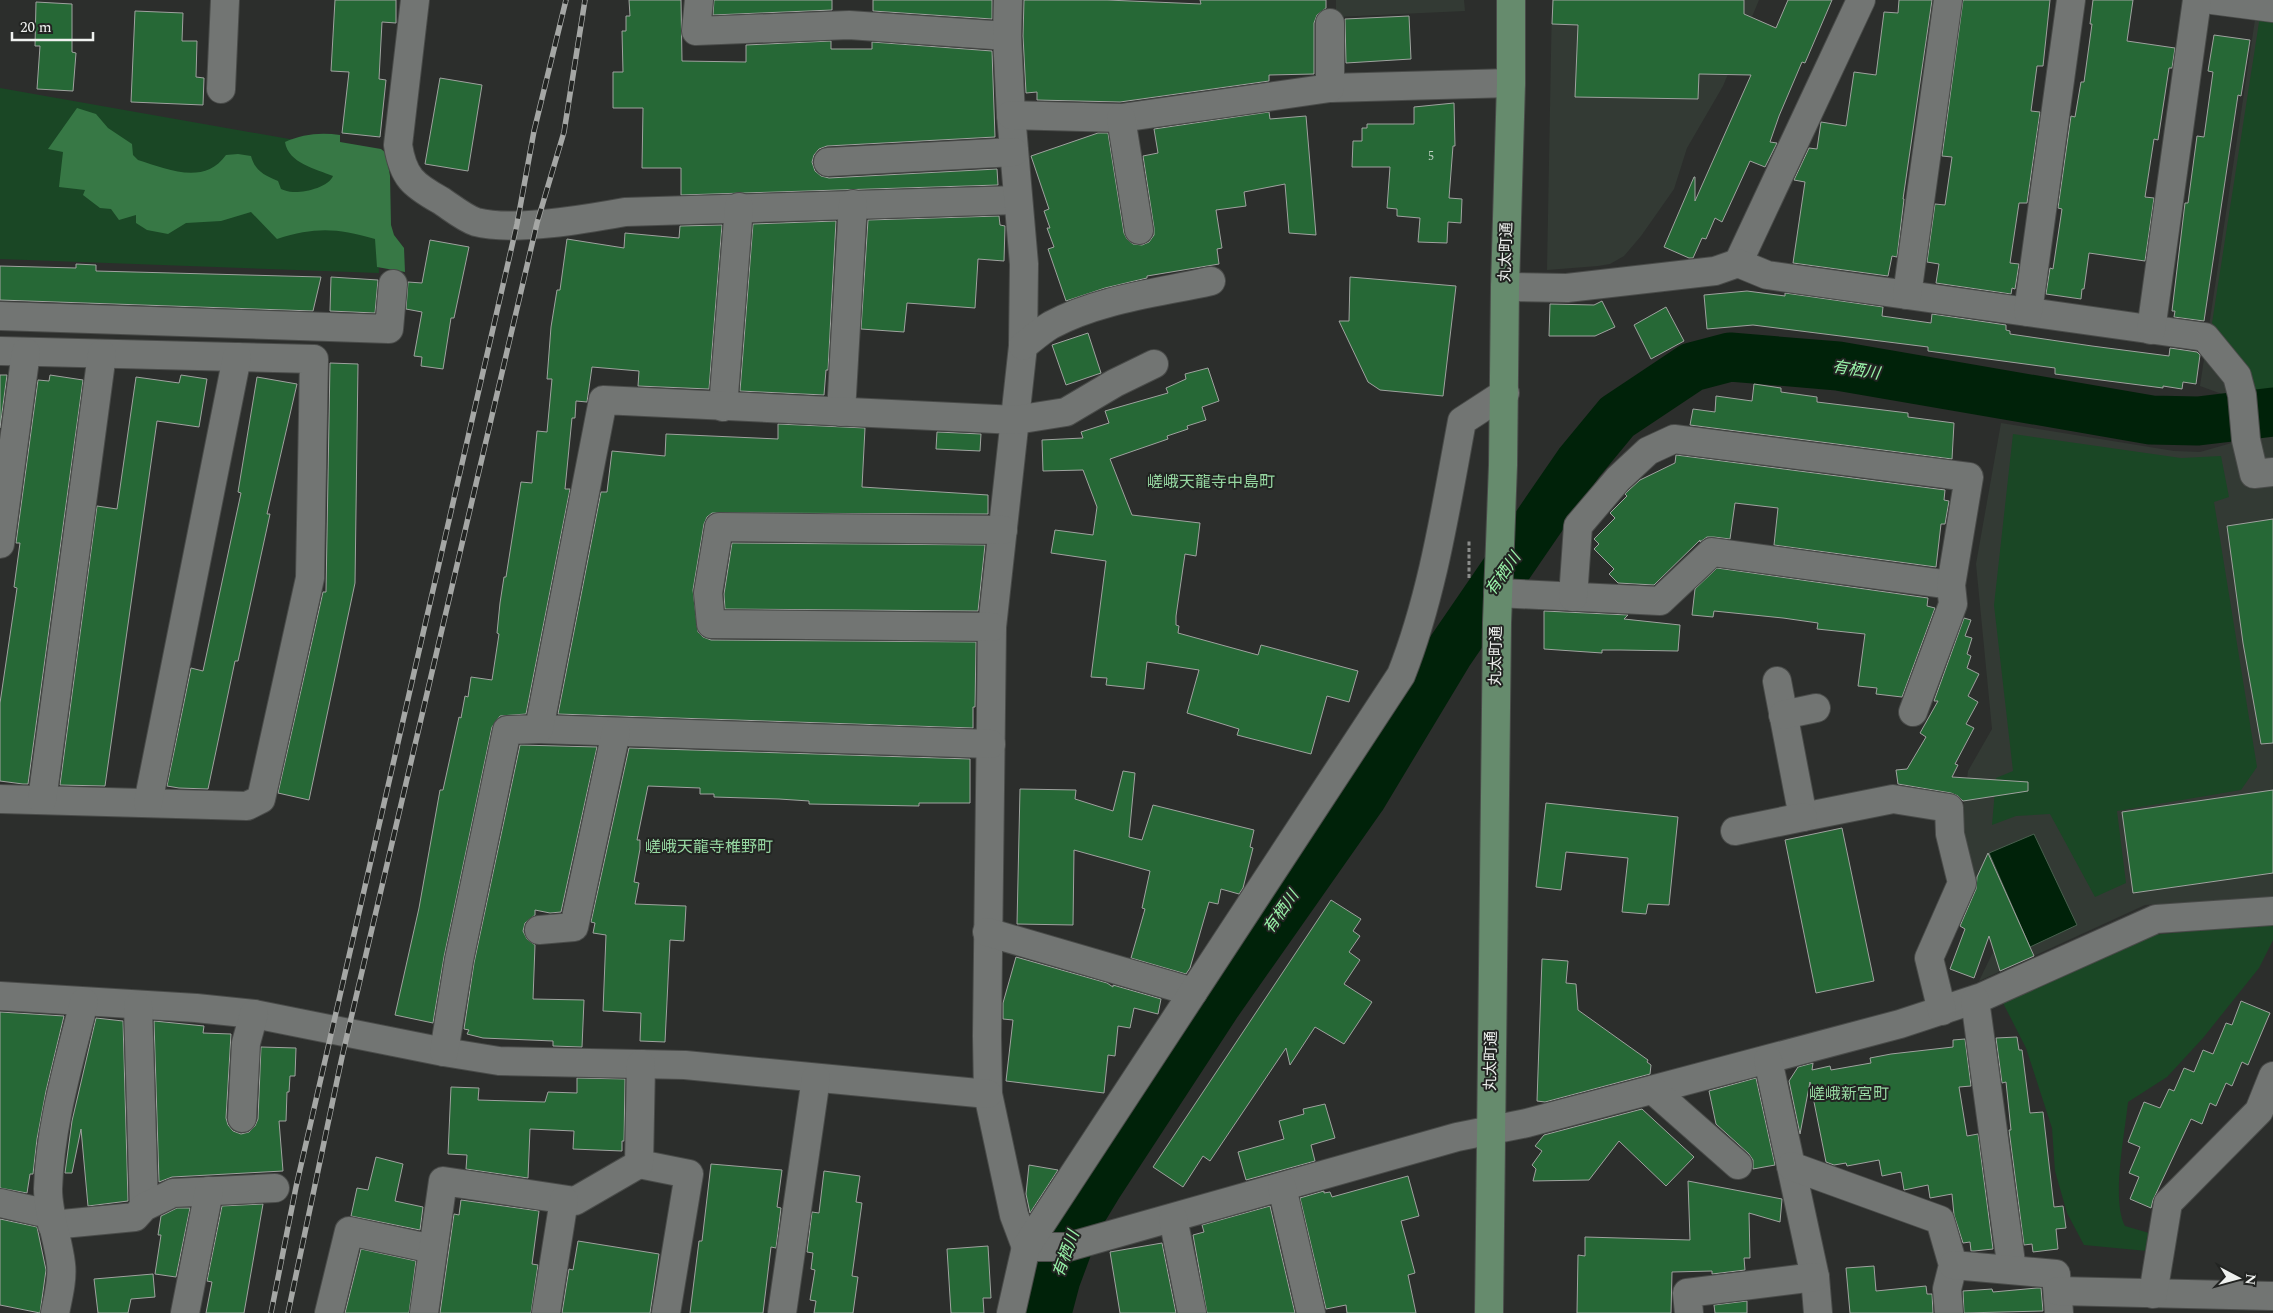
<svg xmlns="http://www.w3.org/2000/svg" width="2273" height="1313" font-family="Spectral,'Noto Sans JP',serif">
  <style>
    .built { fill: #333a34 }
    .green { fill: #1a4725 }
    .forest { fill: #377845 }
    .water { fill: #002209; stroke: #48604e }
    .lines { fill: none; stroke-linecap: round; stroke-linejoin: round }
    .river { stroke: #002209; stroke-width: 49 }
    .building { fill: #266836; stroke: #9fa29f }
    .minor-casing { stroke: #494b49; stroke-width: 30 }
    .major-casing { stroke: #494b49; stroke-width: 30 }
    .path { stroke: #8b8d8b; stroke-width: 3; stroke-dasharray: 4 2.5; stroke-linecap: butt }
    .minor { stroke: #727573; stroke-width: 28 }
    .major { stroke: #668b6d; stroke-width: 28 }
    .rail-casing { stroke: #a5a7a5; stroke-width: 5.5 }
    .rail { stroke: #222422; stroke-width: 4; stroke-dasharray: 11; stroke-linecap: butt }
    .labels { text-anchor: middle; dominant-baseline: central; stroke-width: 4; stroke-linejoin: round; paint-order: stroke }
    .number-label { font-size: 12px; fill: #bdcfc1 }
    .street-label { font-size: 15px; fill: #eff1ef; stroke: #222422 }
    .water-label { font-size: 16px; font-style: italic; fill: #99f3a9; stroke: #222422 }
    .neighbourhood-label { font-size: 16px; fill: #95d6a0; stroke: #222422 }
  </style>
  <rect width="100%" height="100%" fill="#2c2e2c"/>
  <g class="built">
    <polygon points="1336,0 1464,0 1465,11 1336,17"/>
    <polygon points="1552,0 1759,0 1723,86 1687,148 1674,189 1641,236 1624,256 1610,264 1598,266 1547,270"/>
    <polygon points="2256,13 2273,16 2273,897 2145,905 1979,981 1996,946 1984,894 1963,848 1961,827 1968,771 1992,729 1976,564 2001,423 2174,451 2200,452 2235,442 2233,398 2200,386"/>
  </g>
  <g class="green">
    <path d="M 2260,16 L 2273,18 L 2273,389 L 2256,394 C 2250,366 2228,345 2212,323 Z"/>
    <polygon points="0,88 374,154 379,273 0,259"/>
    <polygon points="2013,434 2181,458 2221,456 2229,497 2214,502 2257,767 2241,790 2117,811 2126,883 2095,897 2050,814 2016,816 1992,825 1996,778 2013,771 1994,605"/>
    <path d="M 2273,924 L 2273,940 L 2259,968 L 2203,1038 L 2167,1077 L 2128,1102 C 2125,1133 2111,1200 2125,1226 L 2149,1233 L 2147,1251 L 2084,1245 L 2067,1213 L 2055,1171 L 2052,1128 L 2026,1048 L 2003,1003 L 2151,935 Z"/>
  </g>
  <path class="forest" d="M 77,108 L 96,114 L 108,128 L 132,144 L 133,155 L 138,160 C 167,169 204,186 226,155 L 238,154 L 251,156 C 255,171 264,175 278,181 L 281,189 C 284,190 289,192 293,192 C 304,193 329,187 333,176 C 316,169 288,163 285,142 C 302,134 321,132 340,135 L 340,142 L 381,149 L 386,153 L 390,176 L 391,225 L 394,235 L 404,248 L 405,272 L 377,267 L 375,239 C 336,228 316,227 277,239 L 251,212 L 221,221 L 186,223 L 168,234 L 147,230 L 136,223 L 136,215 L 119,220 L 111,209 L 100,208 L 83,195 L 85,190 L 59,187 L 63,152 L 48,149 Z"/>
  <polygon class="water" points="2034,834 2077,925 2030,947 1989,853"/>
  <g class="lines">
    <polyline class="river" points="1047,1313 1056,1279 1079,1217 1099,1184 1216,1005 1362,797 1448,654 1579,463 1617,417 1692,367 1730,357 1838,366 2151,420 2198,421 2273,412"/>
  </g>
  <g class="building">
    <polygon points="335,0 396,0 396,23 382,22 379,79 386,80 380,137 342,133 349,72 331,71"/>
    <polygon points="629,0 681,0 682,61 746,62 746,45 831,41 831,49 872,49 872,42 992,51 995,137 827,146 819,149 814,155 812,162 815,171 821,176 829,178 997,169 998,185 681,195 681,168 642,168 643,108 613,108 613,72 623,72 622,31 626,31 626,16 630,16"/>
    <polygon points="714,0 832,0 832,10 713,15"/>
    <polygon points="873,0 992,0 992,19 873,11"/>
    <polygon points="1024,0 1107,0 1201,4 1200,0 1326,0 1326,8 1317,15 1314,23 1314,74 1269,75 1269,81 1120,102 1037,100 1037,92 1026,93 1023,36"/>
    <polygon points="1553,0 1744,0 1744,14 1776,28 1788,0 1832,0 1805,63 1802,62 1779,116 1770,142 1777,143 1765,167 1750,161 1722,222 1715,218 1706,239 1702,238 1693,258 1689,258 1664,247 1694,177 1695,177 1695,201 1751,75 1699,74 1698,99 1575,97 1578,25 1552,24"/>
    <polygon points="1899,0 1932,0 1903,199 1904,199 1897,257 1892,256 1888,276 1793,263 1805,182 1794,180 1809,148 1817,149 1821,122 1846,126 1854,72 1876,75 1884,12 1898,13"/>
    <polygon points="1963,0 2050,0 2043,66 2037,66 2031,111 2040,112 2027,203 2019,203 2010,263 2019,264 2015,289 2012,288 2011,294 1936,283 1939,264 1927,262 1935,204 1945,205 1952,157 1942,156"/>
    <polygon points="2093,0 2133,0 2127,41 2175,48 2172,68 2169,68 2158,140 2154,139 2145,197 2154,198 2145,261 2089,253 2084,289 2082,289 2081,299 2046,294 2050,268 2053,269 2062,209 2058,208 2071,116 2075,117 2081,82 2084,82 2092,24 2090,24"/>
    <polygon points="36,2 72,4 72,52 76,53 73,91 37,89 40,46 35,46"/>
    <polygon points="135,11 183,13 182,41 197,41 196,77 204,78 203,105 131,102"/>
    <polygon points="1409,16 1411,59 1346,63 1345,19"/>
    <polygon points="2214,35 2250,40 2241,96 2238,95 2204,321 2174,317 2175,311 2172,311 2185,203 2188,203 2197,136 2204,137 2213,72 2208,71"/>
    <polygon points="440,78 482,85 468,171 425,164"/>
    <polygon points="1454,103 1455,146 1453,146 1449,198 1462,199 1461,223 1448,222 1447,243 1418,242 1420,218 1397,216 1397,209 1387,208 1390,167 1352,167 1353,141 1362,141 1362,128 1367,128 1367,124 1414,124 1414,107"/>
    <polygon points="1269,112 1270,119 1306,116 1316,235 1289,233 1285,184 1244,192 1246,206 1216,210 1222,248 1217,249 1219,264 1147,276 1147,278 1105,288 1066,301 1048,249 1054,247 1047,228 1050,228 1044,211 1049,209 1031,156 1098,133 1108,133 1124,233 1127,239 1133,244 1142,245 1149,242 1154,235 1154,228 1143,156 1158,153 1154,129"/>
    <polygon points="999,216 1000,225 1005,226 1004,261 978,259 975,308 907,303 904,332 861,329 868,220"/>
    <polygon points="836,221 828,370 826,370 824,395 740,391 753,224"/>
    <polygon points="722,225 709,389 638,386 639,371 592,367 587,402 576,401 575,418 572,418 565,489 570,489 526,714 500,716 492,727 444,957 433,1023 395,1015 419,908 440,790 443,790 459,717 461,718 465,696 468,697 471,677 492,680 499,634 497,633 500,603 504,577 506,577 521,482 532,483 537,431 547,432 552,379 547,379 551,327 557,290 560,290 567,239 624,248 625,233 679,238 680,226"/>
    <polygon points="430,240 469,247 454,318 451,318 443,369 421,366 422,357 414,356 422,312 406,309 408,282 422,283"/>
    <polygon points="76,264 96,265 96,271 321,277 313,311 0,300 0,266 76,268"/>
    <polygon points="331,277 378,280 375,313 330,311"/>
    <polygon points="1350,277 1456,286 1443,396 1380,390 1368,382 1339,321 1349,321"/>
    <polygon points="1747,291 1785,296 1785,293 1883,307 1882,316 1931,323 1932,314 2006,325 2006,330 2010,331 2010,334 2092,346 2169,356 2170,348 2197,352 2200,355 2196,384 2183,382 2182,389 2163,386 2163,388 2093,379 2055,374 2055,368 1928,351 1928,347 1753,325 1707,329 1704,295"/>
    <polygon points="1602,301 1615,327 1595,336 1549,336 1550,304 1594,305"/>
    <polygon points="1666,307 1684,341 1651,359 1634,325"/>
    <polygon points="1088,333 1101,373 1066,385 1052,345"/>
    <polygon points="330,363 358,364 355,583 309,800 278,793 323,592 326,592"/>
    <polygon points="1208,368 1219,401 1202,407 1206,420 1187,426 1188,429 1167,436 1168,439 1110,459 1132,515 1200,523 1196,556 1185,554 1176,616 1176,625 1179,626 1178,633 1258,655 1261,645 1358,671 1349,702 1327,696 1311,754 1237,735 1239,729 1187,713 1199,670 1147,662 1144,689 1106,685 1107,678 1091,677 1106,561 1051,553 1055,530 1093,535 1097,507 1083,470 1043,471 1042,440 1083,438 1081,432 1109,423 1105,411 1168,393 1166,388 1186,379 1185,374"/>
    <polygon points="0,375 7,375 0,428"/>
    <polygon points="50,375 83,380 28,784 23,784 0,781 0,703 17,588 14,587 20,543 16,543 38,380 49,381"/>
    <polygon points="181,375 207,379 199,427 157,421 105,786 60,785 97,506 117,509 136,377 179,383"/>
    <polygon points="257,377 297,384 267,514 270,514 238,661 235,661 208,789 179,788 167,786 191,668 203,671 241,493 238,492"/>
    <polygon points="1754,384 1781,388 1781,392 1817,397 1817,402 1908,413 1908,417 1954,423 1952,459 1690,425 1693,409 1715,412 1716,396 1752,401"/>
    <polygon points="778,424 865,428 862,487 988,495 988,514 712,513 707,517 704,524 693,590 698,632 703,637 711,640 976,642 975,707 973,707 973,728 558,714 601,492 607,492 612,451 665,456 666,434 778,439"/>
    <polygon points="937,432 981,434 980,451 936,449"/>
    <polygon points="1676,455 1945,490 1944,500 1949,501 1945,524 1941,524 1936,567 1774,545 1778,508 1735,503 1730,539 1714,537 1707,537 1700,542 1700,540 1654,585 1618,583 1609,574 1614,569 1594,549 1599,544 1594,539 1615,518 1610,513 1627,496 1625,494 1629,490 1640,480 1675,463"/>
    <polygon points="2273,519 2273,743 2261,744 2243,643 2227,526"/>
    <polygon points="732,543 985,545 978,611 725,609 724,594"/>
    <polygon points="1717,568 1928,598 1927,606 1935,608 1902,697 1876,694 1877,688 1858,686 1865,634 1817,629 1818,623 1783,618 1714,611 1713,617 1692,615 1695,589"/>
    <polygon points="1544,611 1628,615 1624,619 1680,625 1678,651 1620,650 1602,650 1602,653 1544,649"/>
    <polygon points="1964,618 1971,620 1965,636 1972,638 1967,654 1971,656 1967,668 1979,674 1968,696 1978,702 1966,724 1974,728 1955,764 1958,765 1952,777 2028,782 2028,791 1963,801 1958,796 1951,793 1898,784 1896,770 1907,769 1926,737 1920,733 1938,701 1934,701"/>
    <polygon points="520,745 597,747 561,912 550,913 535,910 535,915 525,923 523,931 527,939 535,945 533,999 584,1000 582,1047 553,1046 553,1041 483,1038 467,1034 469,1030 464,1029 474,963"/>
    <polygon points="629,748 970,759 970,803 919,803 919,806 809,804 809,801 779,799 714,797 714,794 700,794 700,788 648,786 637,840 640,840 640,849 634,882 639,883 635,904 686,906 684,941 670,940 665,1042 640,1041 641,1013 603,1011 606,935 593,933 595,923 591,922"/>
    <polygon points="1123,771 1135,773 1129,837 1142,840 1153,805 1254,830 1250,847 1253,848 1243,888 1239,894 1221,889 1218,904 1209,902 1190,968 1186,974 1131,958 1145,909 1142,908 1150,871 1074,850 1073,925 1017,924 1020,789 1076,790 1075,799 1113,811"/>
    <polygon points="2273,790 2273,873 2133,893 2122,812"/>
    <polygon points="1546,803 1678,817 1669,905 1648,904 1646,914 1622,912 1628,858 1566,852 1561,890 1536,887"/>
    <polygon points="1842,828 1874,981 1816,993 1785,840"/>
    <polygon points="1988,853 2034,956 2000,971 1989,936 1974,978 1950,969 1965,929 1960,926 1976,889 1977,877"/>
    <polygon points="1331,900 1361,919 1353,931 1360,936 1349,952 1360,960 1344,984 1372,1002 1344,1044 1315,1027 1290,1065 1286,1048 1210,1161 1203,1156 1183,1187 1153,1167"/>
    <polygon points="1016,957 1107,983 1113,987 1113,985 1161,999 1158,1014 1134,1008 1130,1028 1118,1026 1115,1056 1108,1055 1104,1093 1006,1081 1013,1020 1003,1019 1003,1003"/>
    <polygon points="1542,959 1568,961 1566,983 1576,984 1578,1010 1648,1060 1647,1062 1651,1065 1650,1074 1545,1102 1537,1101"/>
    <polygon points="2241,1001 2270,1013 2248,1065 2242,1062 2232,1086 2226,1083 2216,1106 2210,1103 2202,1124 2191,1119 2153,1200 2151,1208 2130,1199 2139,1177 2129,1173 2140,1147 2128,1142 2144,1102 2160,1108 2169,1089 2174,1091 2184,1068 2194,1072 2203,1050 2213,1054 2226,1023 2232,1025"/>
    <polygon points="0,1012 64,1016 46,1091 37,1139 33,1174 30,1174 27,1193 0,1188"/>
    <polygon points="96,1018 123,1021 128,1201 88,1206 81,1129 72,1173 65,1173 72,1121"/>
    <polygon points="154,1021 204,1026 203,1033 231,1034 226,1118 228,1125 233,1131 241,1134 249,1132 255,1126 258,1119 261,1047 296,1048 295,1076 290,1076 289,1092 287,1092 286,1121 279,1121 283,1171 172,1177 159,1182"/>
    <polygon points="2017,1037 2019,1050 2022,1050 2030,1113 2043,1112 2054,1207 2063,1206 2066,1228 2056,1229 2058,1249 2033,1252 2032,1244 2024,1245 2009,1130 2011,1130 2006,1082 2002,1083 1996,1038"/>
    <polygon points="1965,1039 1971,1086 1959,1087 1967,1136 1978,1134 1993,1249 1974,1251 1971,1251 1970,1242 1963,1243 1954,1215 1952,1194 1930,1198 1928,1185 1904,1190 1901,1172 1882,1176 1879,1160 1847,1166 1846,1163 1834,1165 1826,1162 1810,1082 1800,1134 1789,1081 1798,1067 1813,1063 1812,1070 1830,1066 1831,1070 1871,1063 1870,1058 1891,1054 1953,1047 1953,1040"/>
    <polygon points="577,1078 625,1079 624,1141 622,1141 622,1151 573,1149 574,1131 530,1129 528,1178 466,1169 467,1155 448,1154 451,1087 479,1088 478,1100 545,1102 548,1092 577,1093"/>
    <polygon points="1756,1078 1775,1165 1753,1169 1753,1160 1749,1154 1716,1124 1709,1091"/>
    <polygon points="1325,1104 1335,1138 1311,1145 1315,1161 1246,1180 1238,1152 1284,1139 1279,1121 1304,1114 1303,1109"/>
    <polygon points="1642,1109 1694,1157 1666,1186 1619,1141 1589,1180 1533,1181 1536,1169 1532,1165 1542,1151 1535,1146 1544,1135"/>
    <polygon points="376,1157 403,1164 395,1201 423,1207 420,1230 351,1216 357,1188 368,1190"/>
    <polygon points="711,1164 782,1170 777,1207 781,1208 776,1248 771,1247 763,1313 690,1313 699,1241 702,1241"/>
    <polygon points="1029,1165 1058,1170 1030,1213 1026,1194"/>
    <polygon points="824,1171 860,1176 856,1202 862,1203 852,1276 858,1277 853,1313 814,1313 816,1301 810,1300 815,1270 811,1269 813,1253 807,1252 812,1212 819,1213"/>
    <polygon points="1408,1176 1419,1216 1401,1221 1415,1273 1408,1275 1416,1313 1347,1313 1346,1305 1326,1309 1300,1198 1324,1191 1324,1193 1330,1192 1332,1197"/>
    <polygon points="1688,1181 1782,1199 1780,1222 1749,1213 1750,1258 1744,1258 1745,1270 1712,1274 1712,1271 1672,1272 1671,1313 1577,1313 1578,1255 1585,1256 1585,1237 1690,1240"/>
    <polygon points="461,1200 539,1211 532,1264 538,1265 531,1313 440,1313 454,1214 459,1215"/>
    <polygon points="263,1204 244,1313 206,1313 212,1282 207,1281 222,1206"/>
    <polygon points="1270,1206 1295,1313 1207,1313 1193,1235 1204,1232 1202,1225"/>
    <polygon points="177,1208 190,1208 176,1277 155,1274 161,1235 158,1235 161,1216"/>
    <polygon points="0,1219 37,1227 46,1270 40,1313 0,1305"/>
    <polygon points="578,1241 659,1254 650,1313 562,1313 569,1269 573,1270"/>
    <polygon points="1162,1243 1176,1313 1120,1313 1110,1252"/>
    <polygon points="988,1246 991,1298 983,1298 984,1313 951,1313 947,1249"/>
    <polygon points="361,1249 416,1261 409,1313 345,1313"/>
    <polygon points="1874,1266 1876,1291 1926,1286 1927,1294 1932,1294 1933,1313 1850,1313 1846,1268"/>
    <polygon points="153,1274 155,1297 131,1299 128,1313 98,1313 94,1279"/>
    <polygon points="2037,1288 2041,1288 2043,1311 1964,1313 1963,1291 1992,1289 1993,1292"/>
    <polygon points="1747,1301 1747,1313 1715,1313 1714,1305"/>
  </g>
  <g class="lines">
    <g class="minor-casing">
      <g id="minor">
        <path d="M 415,0 L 398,145 C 403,177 413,185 440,200 C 451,207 464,218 476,222 C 513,232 587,219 625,212 L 1018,200"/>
        <polyline points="699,0 696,31 849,25 1007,36"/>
        <polyline points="1008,0 1007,36 1011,115 1024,264 1023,346 992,627 987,1036 988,1094 1014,1215 1026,1247 1068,1247 1457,1137 1527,1123 1900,1024 1982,997 2156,919 2273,911"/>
        <polyline points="2212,0 2273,8"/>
        <polyline points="1330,88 1511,83"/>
        <polyline points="221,89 225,0"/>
        <polyline points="1011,115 1121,118 1330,88 1330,23"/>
        <polyline points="1121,118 1139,230"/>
        <polyline points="828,162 1014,152"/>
        <polyline points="1738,263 1861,0"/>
        <polyline points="1505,287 1567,288 1715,271 1738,263 1767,275 2205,337 2237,376 2242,395 2246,440 2254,474 2273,472"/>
        <polyline points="1907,295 1948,0"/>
        <polyline points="2028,312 2071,0"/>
        <polyline points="0,316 389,329 393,284"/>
        <polyline points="2151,330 2197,0"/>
        <path d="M 1023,346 C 1032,339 1041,331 1051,325 C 1099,299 1158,293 1211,281"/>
        <polyline points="0,351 314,359 310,578 261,799 247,806 0,799"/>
        <polyline points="723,407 739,207"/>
        <polyline points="841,412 853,204"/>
        <polyline points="0,544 26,352"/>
        <polyline points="1498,593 1660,601 1712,552 1951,585"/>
        <polyline points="1573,597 1578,526 1618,479 1648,451 1674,439 1969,477 1951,585 1953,604 1913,712"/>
        <polyline points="992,627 711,624 708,593 719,527 1003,530"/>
        <polyline points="1777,681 1803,817 1893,799 1949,808 1950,834 1962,883 1929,958 1942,1011"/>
        <polyline points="1783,715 1816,708"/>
        <polyline points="539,729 991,744"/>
        <polyline points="42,800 102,354"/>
        <polyline points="148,803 237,357"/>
        <polyline points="1735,831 1803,817"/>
        <polyline points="539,930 574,927 616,732"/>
        <polyline points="987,932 1193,992"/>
        <polyline points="0,996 196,1008 254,1014 444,1052 499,1061 685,1065 988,1094"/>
        <polyline points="1975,1000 2012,1270"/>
        <polyline points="138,1006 144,1207"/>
        <polyline points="444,1052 459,960 507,730 539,729 603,400 1016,420 1066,412 1115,383 1154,364"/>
        <polyline points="1768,1060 1815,1277 1818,1313"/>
        <polyline points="1653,1090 1738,1165"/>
        <polyline points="242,1118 246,1043 254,1014"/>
        <polyline points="639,1164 689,1174 666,1313"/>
        <polyline points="1791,1166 1940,1220 1953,1265 1947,1289 1949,1313"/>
        <polyline points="1282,1187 1311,1313"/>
        <polyline points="0,1203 49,1214"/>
        <polyline points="1173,1218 1192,1313"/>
        <polyline points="52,1225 135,1217 144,1207 173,1193 275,1188"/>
        <polyline points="1953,1265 2056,1274 2059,1313"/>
        <polyline points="2058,1291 2273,1296"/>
        <polyline points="2153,1294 2168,1203 2259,1111 2273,1076"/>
        <path d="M 55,1313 C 58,1298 63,1279 61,1264 C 58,1238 48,1215 48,1189 C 50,1125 69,1063 84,1002"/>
        <polyline points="185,1313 209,1191"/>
        <polyline points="329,1313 349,1231 433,1249"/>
        <polyline points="424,1313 443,1181 575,1201 639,1164 641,1064"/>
        <polyline points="546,1313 564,1200"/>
        <polyline points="782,1313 816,1078"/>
        <path d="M 1011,1313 L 1026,1247 L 1401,675 C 1433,594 1446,506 1462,421 L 1505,393"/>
        <polyline points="1689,1313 1687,1293 1815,1277"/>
      </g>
    </g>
    <g class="major-casing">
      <polyline id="major" points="1489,1313 1497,623 1503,465 1505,287 1511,83 1511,0"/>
    </g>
    <polyline class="path" points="1469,578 1469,539"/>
    <use href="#minor" class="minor"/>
    <use href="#major" class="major"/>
    <g class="rail-casing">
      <g id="rail">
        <polyline points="271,1313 296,1187 517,224 534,131 566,0"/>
        <polyline points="288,1313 342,1057 537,223 564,132 585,0"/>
      </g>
    </g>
    <use href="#rail" class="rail"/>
  </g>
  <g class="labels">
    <g class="number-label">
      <text x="1431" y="156">5</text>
    </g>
    <g class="street-label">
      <text transform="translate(1506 252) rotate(-88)">丸太町通</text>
      <text transform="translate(1496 656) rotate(-89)">丸太町通</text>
      <text transform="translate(1491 1061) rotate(-89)">丸太町通</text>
    </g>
    <g class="water-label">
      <text transform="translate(1856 370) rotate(9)">有栖川</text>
      <text transform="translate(1503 574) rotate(-55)">有栖川</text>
      <text transform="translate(1281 912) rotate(-55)">有栖川</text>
      <text transform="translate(1066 1254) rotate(-70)">有栖川</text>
    </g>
    <g class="neighbourhood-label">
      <text x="1211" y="482">嵯峨天龍寺中島町</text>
      <text x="709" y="847">嵯峨天龍寺椎野町</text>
      <text x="1849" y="1094">嵯峨新宮町</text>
    </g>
  </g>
  <g transform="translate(2238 1278) rotate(96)" stroke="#222422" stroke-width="4" paint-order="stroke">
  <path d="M0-4L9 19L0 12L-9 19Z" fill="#eff1ef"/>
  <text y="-8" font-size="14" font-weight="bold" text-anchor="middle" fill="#eff1ef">N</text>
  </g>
  <path d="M12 32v8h81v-8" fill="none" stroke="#eff1ef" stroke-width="2.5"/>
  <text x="20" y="32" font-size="15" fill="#eff1ef" stroke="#222422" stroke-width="4" paint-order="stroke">20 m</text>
</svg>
